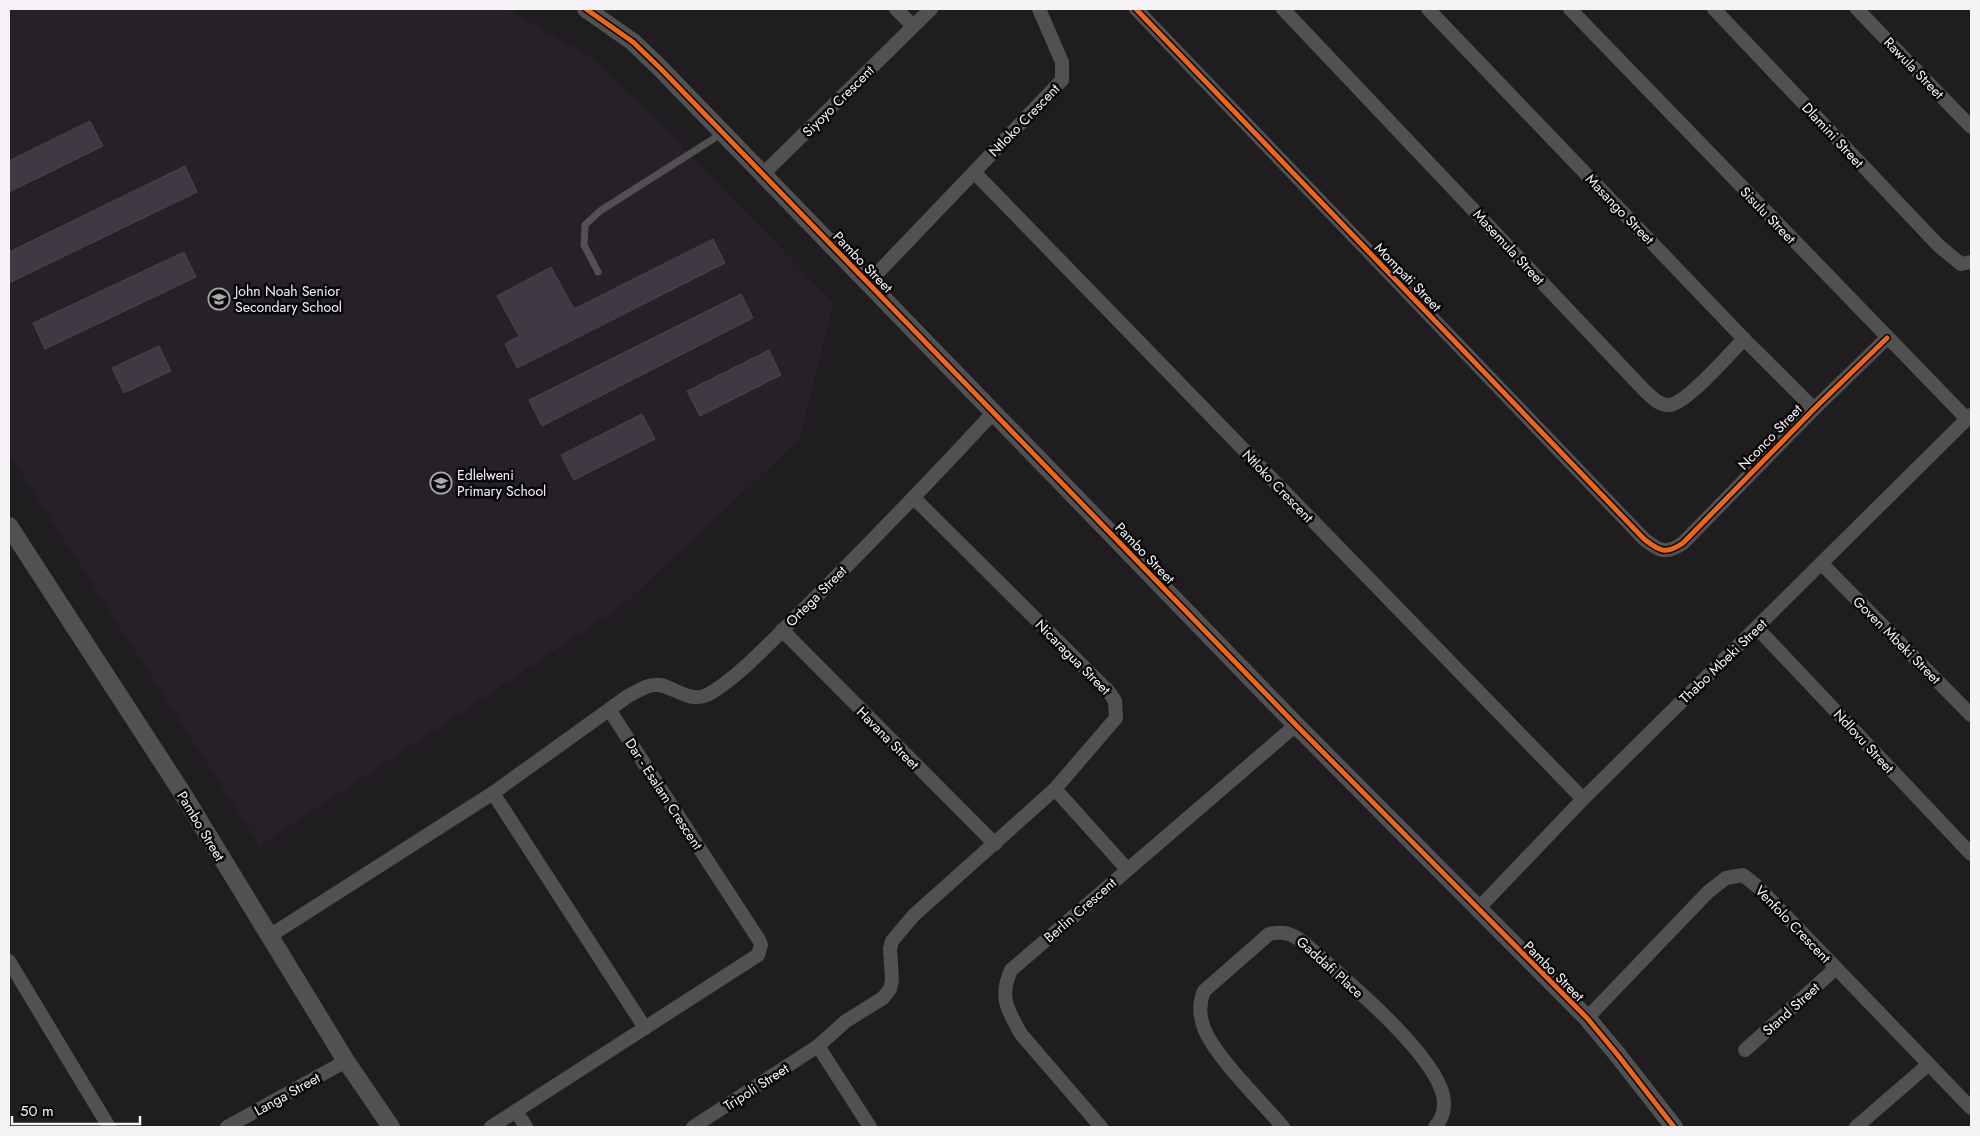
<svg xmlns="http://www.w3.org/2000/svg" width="1980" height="1136" font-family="Jost,sans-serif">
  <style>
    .built { fill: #272029 }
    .building { fill: #403943; stroke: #474648 }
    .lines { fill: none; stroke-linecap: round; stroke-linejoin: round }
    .service { stroke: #525152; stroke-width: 7 }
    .minor { stroke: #525152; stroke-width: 14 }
    .tertiary { stroke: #525152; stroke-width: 18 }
    .cycleway-casing { stroke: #080709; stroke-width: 8 }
    .cycleway { stroke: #eb651d; stroke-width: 5 }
    .labels { text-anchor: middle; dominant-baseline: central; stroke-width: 5; stroke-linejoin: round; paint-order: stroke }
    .street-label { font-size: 14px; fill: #f5f3f6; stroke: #080709 }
    .poi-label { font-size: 14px; fill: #f5f3f6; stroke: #080709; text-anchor: start }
  </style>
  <rect width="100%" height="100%" fill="#1f1d20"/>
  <polygon class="built" points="9,9 507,9 595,60 679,143 833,302 800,439 623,605 260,846 9,454"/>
  <g class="building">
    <polygon points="90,121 103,146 9,192 9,161"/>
    <polygon points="185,166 197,192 9,283 9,252"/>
    <polygon points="713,239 725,263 517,368 505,344 519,336 497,296 551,267 574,309"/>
    <polygon points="184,252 196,277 45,349 33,323"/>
    <polygon points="741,294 753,318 542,426 529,400"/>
    <polygon points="159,346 171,371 124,393 112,368"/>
    <polygon points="769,350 781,375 700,416 687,391"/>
    <polygon points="642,414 655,439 574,480 561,455"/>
  </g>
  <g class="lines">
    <polyline class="service" points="598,272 584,245 585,225 600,211 721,134"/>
    <g class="minor">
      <polyline points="896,9 913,26"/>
      <path d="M 1136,9 L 1644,539 C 1659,551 1666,555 1683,543 L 1814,409 L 1887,338"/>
      <path d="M 1283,9 L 1644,390 C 1652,397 1659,406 1670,405 C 1687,403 1730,353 1744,339"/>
      <polyline points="1428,9 1744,339 1814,409"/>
      <polyline points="1570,9 1967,419"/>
      <polyline points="1714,9 1939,246 1961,264 1971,262"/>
      <polyline points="1857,9 1971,127"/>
      <polyline points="974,172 1583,799"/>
      <polyline points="762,175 931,9"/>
      <polyline points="868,283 1062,80 1062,62 1039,9"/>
      <polyline points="1822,564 1971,715"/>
      <polyline points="1757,628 1971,854"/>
      <polyline points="782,630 995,844"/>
      <polyline points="1055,789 1127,869"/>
      <polyline points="493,793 645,1028"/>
      <polyline points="1477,910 1583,799 1971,415"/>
      <path d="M 268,937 L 493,793 L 628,696 C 638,691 649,683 660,685 C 676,688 690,703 707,695 C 739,678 779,633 806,607 C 870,543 932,479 993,413"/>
      <polyline points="9,961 109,1127"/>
      <polyline points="1587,1018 1708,892 1726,878 1743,875 1758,887 1971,1108"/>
      <polyline points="818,1046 870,1127"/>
      <polyline points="1745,1050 1836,968"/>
      <polyline points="516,1111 526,1127"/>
      <polyline points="227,1127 346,1061"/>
      <polyline points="491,1127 758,955 761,945 759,940 610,711"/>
      <polyline points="693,1127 818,1046 846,1021 883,998 890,989 892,980 890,949 892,941 914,915 1055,789 1116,718 1115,701 1109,692 915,499"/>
      <path d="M 1101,1127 L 1021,1034 C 1007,1009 999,997 1011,970 L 1296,725"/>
      <path d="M 1283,1127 C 1262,1102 1215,1057 1204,1028 C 1199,1015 1199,1003 1204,991 L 1269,934 C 1283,931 1290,933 1302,941 C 1339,974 1432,1050 1443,1095 C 1446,1108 1443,1118 1435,1127"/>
      <polyline points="1856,1127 1929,1064"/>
    </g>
    <g class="tertiary">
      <polyline points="586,9 633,42 660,68 1296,725 1587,1018 1617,1054 1674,1127"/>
      <polyline points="9,526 181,791 346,1061 391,1127"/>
    </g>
    <g class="cycleway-casing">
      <g id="cycleway">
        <polyline points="586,9 633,42 660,68 1296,725 1587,1018 1617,1054 1674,1127"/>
        <path d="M 1136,9 L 1644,539 C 1659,551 1666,555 1683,543 L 1814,409 L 1887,338"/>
      </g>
    </g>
    <use href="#cycleway" class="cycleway"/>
  </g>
  <defs>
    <g id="school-ring" transform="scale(1.125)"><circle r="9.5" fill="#080709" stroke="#aaa8ab" stroke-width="1.5"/><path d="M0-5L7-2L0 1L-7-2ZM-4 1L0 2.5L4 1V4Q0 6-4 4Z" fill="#aaa8ab"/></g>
  </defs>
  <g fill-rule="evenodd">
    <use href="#school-ring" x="219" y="299"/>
    <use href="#school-ring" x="441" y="483"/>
  </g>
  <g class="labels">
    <g class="street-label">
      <text transform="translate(1914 68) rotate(46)">Rawula Street</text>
      <text transform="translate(838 101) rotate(-45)">Siyoyo Crescent</text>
      <text transform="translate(1024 120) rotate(-46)">Ntloko Crescent</text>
      <text transform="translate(1833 135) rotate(47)">Dlamini Street</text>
      <text transform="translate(1620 209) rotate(46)">Masango Street</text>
      <text transform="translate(1768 215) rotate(46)">Sisulu Street</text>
      <text transform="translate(1509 247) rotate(47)">Masemula Street</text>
      <text transform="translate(863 262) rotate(46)">Pambo Street</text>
      <text transform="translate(1408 277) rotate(46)">Mompati Street</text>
      <text transform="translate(1770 437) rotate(-46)">Nconco Street</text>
      <text transform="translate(1278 486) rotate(46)">Ntloko Crescent</text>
      <text transform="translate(1145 553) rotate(46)">Pambo Street</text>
      <text transform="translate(816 596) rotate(-45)">Ortega Street</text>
      <text transform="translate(1897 640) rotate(45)">Goven Mbeki Street</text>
      <text transform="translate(1073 657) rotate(45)">Nicaragua Street</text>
      <text transform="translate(1723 661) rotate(-44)">Thabo Mbeki Street</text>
      <text transform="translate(888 738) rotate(45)">Havana Street</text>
      <text transform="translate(1864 741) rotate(47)">Ndlovu Street</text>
      <text transform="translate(664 794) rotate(57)">Dar - Esalam Crescent</text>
      <text transform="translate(201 826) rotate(59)">Pambo Street</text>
      <text transform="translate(1080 910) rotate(-41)">Berlin Crescent</text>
      <text transform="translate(1793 924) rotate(46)">Venfolo Crescent</text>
      <text transform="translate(1330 967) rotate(42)">Gaddafi Place</text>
      <text transform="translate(1554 971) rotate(45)">Pambo Street</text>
      <text transform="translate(1791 1009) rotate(-42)">Stand Street</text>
      <text transform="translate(756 1087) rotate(-33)">Tripoli Street</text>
      <text transform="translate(287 1094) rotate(-29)">Langa Street</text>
    </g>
    <g class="poi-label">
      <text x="235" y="291">John Noah Senior<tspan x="235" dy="16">Secondary School</tspan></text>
      <text x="457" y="475">Edlelweni<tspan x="457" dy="16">Primary School</tspan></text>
    </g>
  </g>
  <rect width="1980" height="1136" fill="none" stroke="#f5f3f6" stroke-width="20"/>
  <path d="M12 1116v8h128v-8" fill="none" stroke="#f5f3f6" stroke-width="2.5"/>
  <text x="20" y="1116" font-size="15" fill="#f5f3f6" stroke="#080709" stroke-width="4" paint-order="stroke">50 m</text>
</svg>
